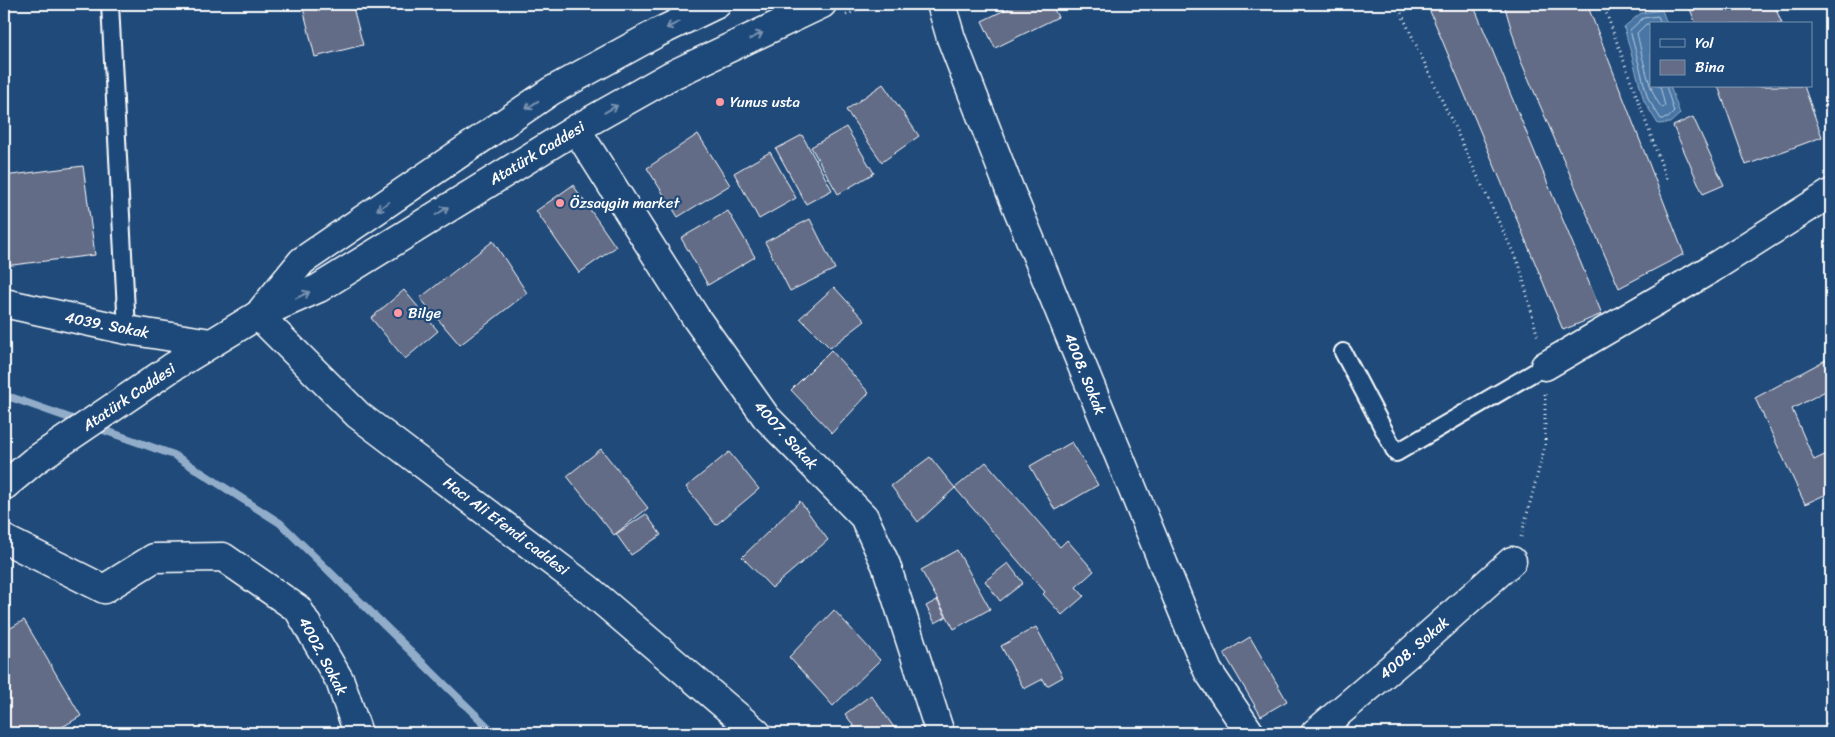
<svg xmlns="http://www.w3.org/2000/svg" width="1835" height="737" font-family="Sriracha,sans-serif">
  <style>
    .water { fill: #4976a5; stroke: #92adc9 }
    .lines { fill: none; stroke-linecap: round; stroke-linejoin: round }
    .shore { stroke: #b6c8db; stroke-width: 1 }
    .stream { stroke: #92adc9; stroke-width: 8 }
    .building { fill: #646c87; stroke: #fff }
    .service-casing { stroke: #fff; stroke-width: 20 }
    .minor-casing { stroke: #fff; stroke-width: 31 }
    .tertiary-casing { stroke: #fff; stroke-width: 31 }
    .path { stroke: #fff; stroke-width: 3; stroke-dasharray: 1 4; stroke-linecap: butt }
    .service { stroke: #1f4a7a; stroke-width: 16 }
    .minor { stroke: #1f4a7a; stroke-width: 28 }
    .tertiary { stroke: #1f4a7a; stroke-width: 28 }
    .oneway { stroke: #7992af }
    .poi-dot { fill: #ff9aa2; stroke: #1f4a7a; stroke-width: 2 }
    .labels { text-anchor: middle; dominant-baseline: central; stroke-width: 4.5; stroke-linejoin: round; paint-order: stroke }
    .poi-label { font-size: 15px; fill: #fff; stroke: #1f4a7a; text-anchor: start }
    .street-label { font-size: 15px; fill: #fff; stroke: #1f4a7a }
  </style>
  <rect width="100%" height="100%" fill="#1f4a7a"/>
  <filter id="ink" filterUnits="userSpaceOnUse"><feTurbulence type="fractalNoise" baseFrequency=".02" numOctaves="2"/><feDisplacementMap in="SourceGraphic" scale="10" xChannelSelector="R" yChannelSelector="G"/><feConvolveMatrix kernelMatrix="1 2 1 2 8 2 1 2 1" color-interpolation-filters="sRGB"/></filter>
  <g filter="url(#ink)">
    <polygon class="water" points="1662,10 1667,24 1651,24 1651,86 1670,86 1680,114 1670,123 1658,124 1644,101 1624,27 1641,13"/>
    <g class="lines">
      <g class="shore">
        <path d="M 1655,24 L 1646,24 L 1637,33 C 1641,50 1650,99 1663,108 L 1665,106 L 1660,86"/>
        <polyline points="1661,24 1658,16 1643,18 1630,30 1648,99 1661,119 1668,118 1674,112 1666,86"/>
      </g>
      <g class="stream">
        <polyline points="4,397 13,398 81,422"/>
        <polyline points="95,427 174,455 280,523 494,733"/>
      </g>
    </g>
    <g class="building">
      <polygon points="302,4 352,4 363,45 315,57"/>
      <polygon points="1017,4 1051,4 1058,17 995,48 982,21"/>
      <polygon points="1215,4 1232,4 1218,10"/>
      <polygon points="1427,4 1473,4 1602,314 1563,330"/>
      <polygon points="1504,4 1587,4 1684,254 1619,288 1520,59"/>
      <polygon points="1688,4 1774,4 1782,24 1696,24"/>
      <polygon points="883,84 919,136 882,162 846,110"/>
      <polygon points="1718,86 1804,86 1822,137 1746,165"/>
      <polygon points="1693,117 1724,185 1703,194 1673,126"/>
      <polygon points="846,127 874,173 838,194 811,147"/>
      <polygon points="698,134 730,185 678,217 647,168"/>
      <polygon points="802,135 832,190 806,204 776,149"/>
      <polygon points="770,152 796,198 759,219 734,173"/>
      <polygon points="83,166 95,255 4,266 4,176"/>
      <polygon points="573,185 616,247 579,273 536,211"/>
      <polygon points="728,211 755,257 708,285 681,238"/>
      <polygon points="810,219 835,269 790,291 765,242"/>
      <polygon points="493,241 527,293 460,345 420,298"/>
      <polygon points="834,287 865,321 830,348 800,318"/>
      <polygon points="404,290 438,331 405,359 371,318"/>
      <polygon points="831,350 869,393 832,433 791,390"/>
      <polygon points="1831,357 1831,388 1792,409 1814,460 1831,452 1831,492 1805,504 1755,398"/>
      <polygon points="1072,442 1098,485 1055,510 1030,466"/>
      <polygon points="601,449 648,508 614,535 567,476"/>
      <polygon points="729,452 759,489 716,525 686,487"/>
      <polygon points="930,457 955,488 918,522 891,486"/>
      <polygon points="986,462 1060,547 1067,540 1094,571 1076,587 1084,596 1062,615 1043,594 1045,592 955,488"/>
      <polygon points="800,501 828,540 772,588 742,557"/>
      <polygon points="646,514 661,535 631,555 616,534"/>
      <polygon points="957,550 990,609 954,629 921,570"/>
      <polygon points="1008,563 1023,583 1000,601 985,581"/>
      <polygon points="937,600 946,617 935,623 926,606"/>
      <polygon points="834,610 880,660 833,706 789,657"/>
      <polygon points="24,620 81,716 52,733 4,733 4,632"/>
      <polygon points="1036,627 1063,677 1047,686 1043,679 1024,689 1001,646"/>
      <polygon points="1250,637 1287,701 1261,716 1224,653"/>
      <polygon points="871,695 898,733 859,733 845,714"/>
    </g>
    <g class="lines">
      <g class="service-casing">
        <g id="service">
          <polyline points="110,4 127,330"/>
          <polyline points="1343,352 1396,453 1545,366"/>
        </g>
      </g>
      <g class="minor-casing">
        <g id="minor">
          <polyline points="941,4 951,38 1009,188 1191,631 1208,671 1250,733"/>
          <polyline points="576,129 696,318 766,417 864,517 886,565 940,733"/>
          <polyline points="4,303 127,330 211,343"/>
          <polyline points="1545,366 1711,269 1831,193"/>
          <polyline points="4,539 104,589 154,558 223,557 298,609 340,681 358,733"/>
          <polyline points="1315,733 1409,653 1512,561"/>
        </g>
      </g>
      <g class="tertiary-casing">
        <g id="tertiary">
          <polyline points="262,310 302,261 551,91 657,33 717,4"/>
          <polyline points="258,315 358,415 587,588 757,733"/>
          <polyline points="4,486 34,461 171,368 258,315 319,288 576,129 670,76 822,4"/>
        </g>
      </g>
      <g class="path">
        <polyline points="1397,4 1520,267 1538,338"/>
        <polyline points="1603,4 1667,180"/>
        <polyline points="846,15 871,4"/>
        <polyline points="1521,537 1545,446 1545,391"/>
      </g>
      <use href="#service" class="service"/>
      <use href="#minor" class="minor"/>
      <use href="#tertiary" class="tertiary"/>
    </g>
    <defs><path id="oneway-shaft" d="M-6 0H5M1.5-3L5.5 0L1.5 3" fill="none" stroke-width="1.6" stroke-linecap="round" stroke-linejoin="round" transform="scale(1.25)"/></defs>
    <g class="oneway">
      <use href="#oneway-shaft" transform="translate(673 25) rotate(154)"/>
      <use href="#oneway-shaft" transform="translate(756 36) rotate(-26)"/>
      <use href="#oneway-shaft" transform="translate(532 105) rotate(146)"/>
      <use href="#oneway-shaft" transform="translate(611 109) rotate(-29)"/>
      <use href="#oneway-shaft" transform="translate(383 206) rotate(146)"/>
      <use href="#oneway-shaft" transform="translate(442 211) rotate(-32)"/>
      <use href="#oneway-shaft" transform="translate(303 295) rotate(-25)"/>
    </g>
  </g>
  <g class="poi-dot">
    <circle cx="720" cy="102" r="5"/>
    <circle cx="560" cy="203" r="5"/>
    <circle cx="398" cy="313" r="5"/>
  </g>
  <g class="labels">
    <g class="poi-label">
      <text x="730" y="102">Yunus usta</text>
      <text x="570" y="203">Özsaygin market</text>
      <text x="408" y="313">Bilge</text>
    </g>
    <g class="street-label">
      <text transform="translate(537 153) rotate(-31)">Atatürk Caddesi</text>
      <text transform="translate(107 325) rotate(11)">4039. Sokak</text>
      <text transform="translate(1085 374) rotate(68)">4008. Sokak</text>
      <text transform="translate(129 397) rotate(-34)">Atatürk Caddesi</text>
      <text transform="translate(786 435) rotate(48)">4007. Sokak</text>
      <text transform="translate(506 526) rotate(37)">Hacı Ali Efendi caddesi</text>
      <text transform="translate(1414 648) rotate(-41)">4008. Sokak</text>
      <text transform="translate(323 656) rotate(62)">4002. Sokak</text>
    </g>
  </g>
  <rect width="1835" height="737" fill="none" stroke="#1f4a7a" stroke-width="20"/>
  <rect x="10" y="10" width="1815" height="717" fill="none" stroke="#fff" stroke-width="2" filter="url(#ink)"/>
  <rect x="1650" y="22" width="162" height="65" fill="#1f4a7a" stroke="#7992af"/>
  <rect x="1660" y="39" width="25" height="8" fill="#1f4a7a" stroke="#7992af"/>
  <text x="1695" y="48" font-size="15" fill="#ffffff">Yol</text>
  <rect x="1660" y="60" width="25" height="15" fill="#646c87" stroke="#7992af"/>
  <text x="1695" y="72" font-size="15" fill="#ffffff">Bina</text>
</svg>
